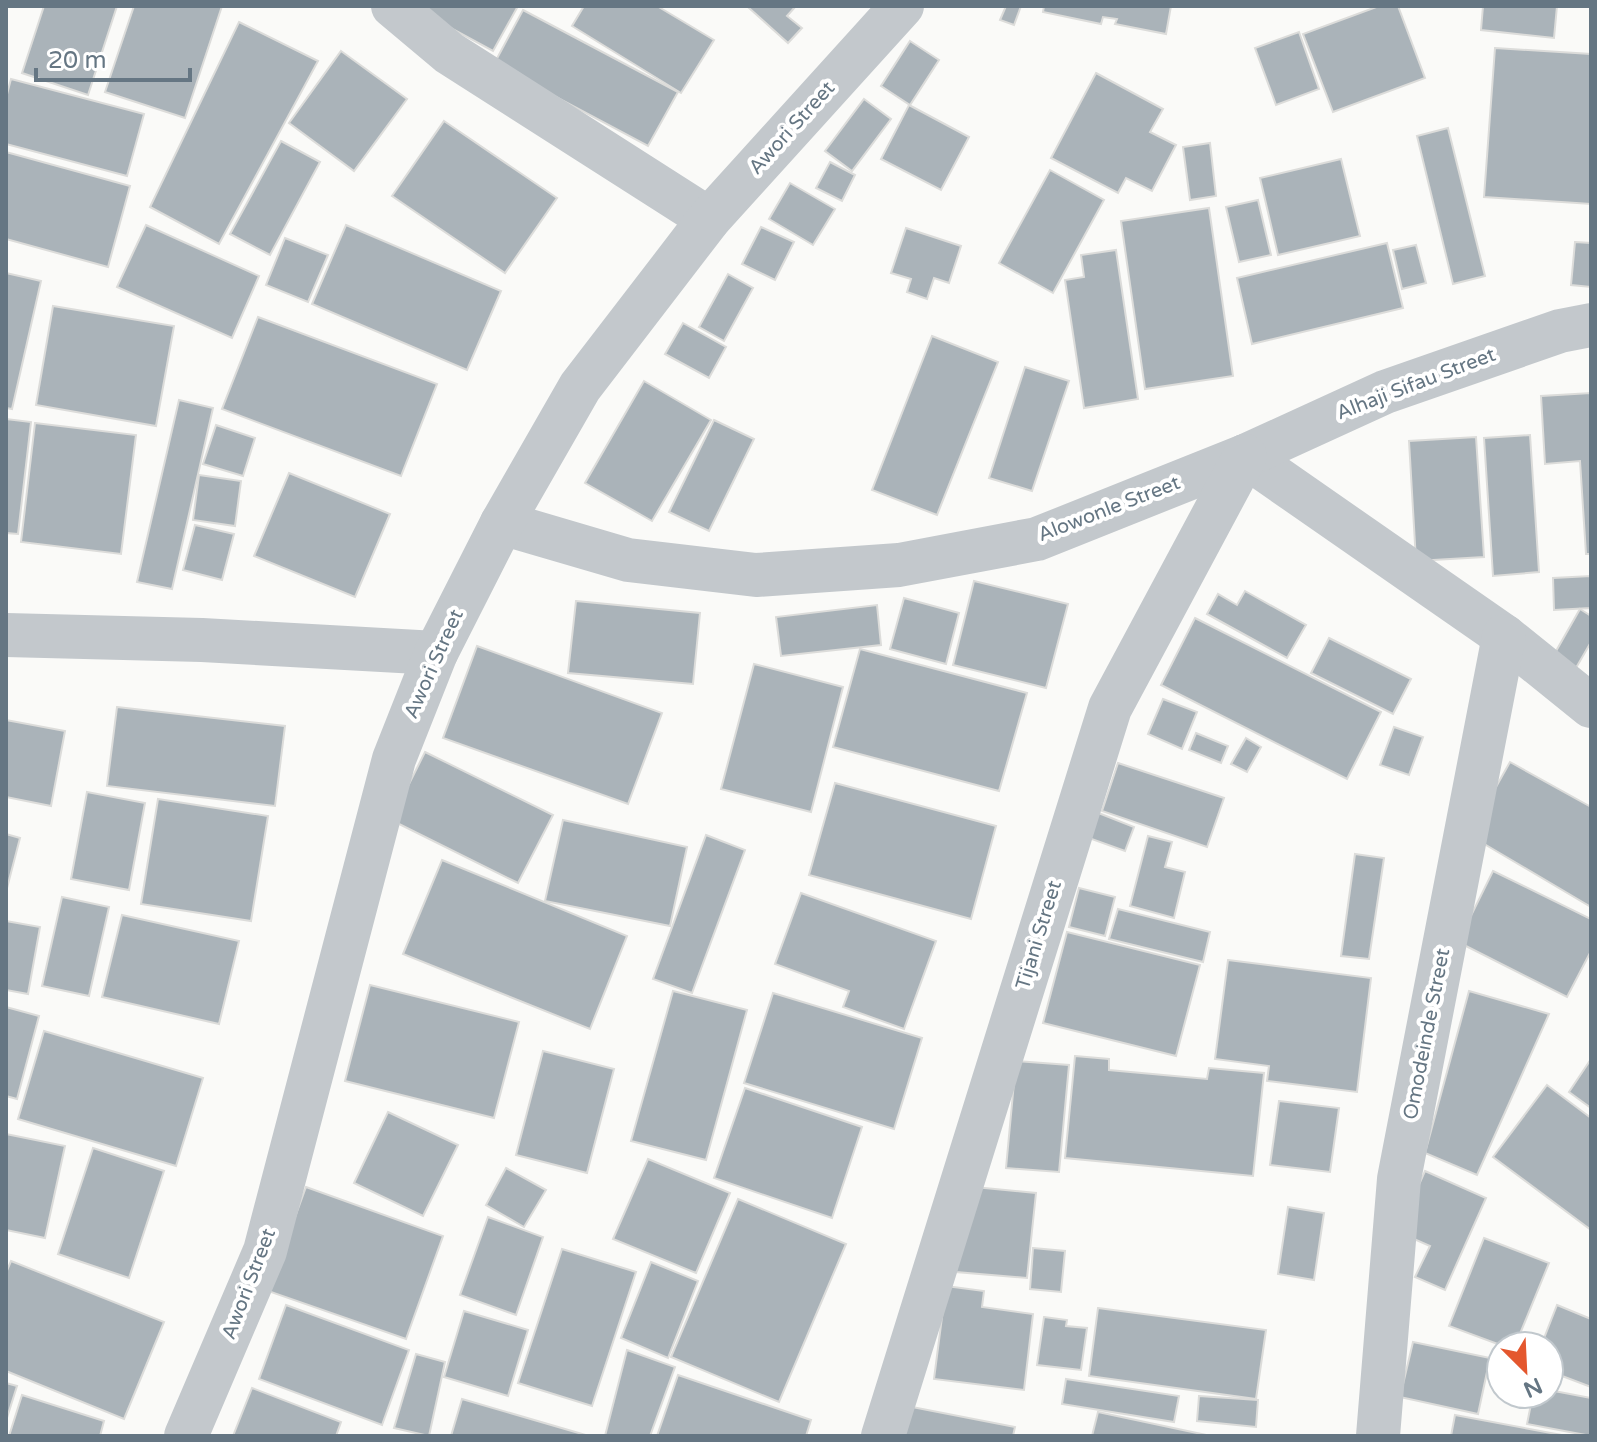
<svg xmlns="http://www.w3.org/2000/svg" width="1597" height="1442" font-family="'Varela Round',sans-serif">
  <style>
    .building { fill: #aab3b9; stroke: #dcdcda; stroke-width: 2 }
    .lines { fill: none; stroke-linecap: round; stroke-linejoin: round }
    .street { stroke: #c3c8cc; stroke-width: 44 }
    .labels { text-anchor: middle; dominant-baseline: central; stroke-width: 8; stroke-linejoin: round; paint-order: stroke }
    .street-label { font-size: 20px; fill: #657683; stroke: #fff }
  </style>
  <rect width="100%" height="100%" fill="#fafaf8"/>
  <g class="building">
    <polygon points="44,6 117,6 88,95 22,73"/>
    <polygon points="134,6 222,6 185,118 105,92"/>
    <polygon points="410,6 518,6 493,51"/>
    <polygon points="584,6 657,6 714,40 681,93 572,26"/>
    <polygon points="751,6 796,6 787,16 802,28 788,43 749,8"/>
    <polygon points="1006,6 1021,6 1014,25 1000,20"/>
    <polygon points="1044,6 1171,6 1166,34 1115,24 1117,19 1103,17 1101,24 1043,12"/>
    <polygon points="1379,6 1398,6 1425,78 1333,112 1303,34"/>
    <polygon points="1483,6 1557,6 1554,38 1481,30"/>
    <polygon points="523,10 678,92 648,146 494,64"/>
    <polygon points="239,22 318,61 219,244 150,207"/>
    <polygon points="1299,32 1319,89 1276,105 1255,48"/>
    <polygon points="910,41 939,60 910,105 881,86"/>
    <polygon points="1495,48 1591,54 1591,204 1484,197"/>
    <polygon points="341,51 407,99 354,171 289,123"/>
    <polygon points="1096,73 1163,109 1150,132 1176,145 1152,191 1126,178 1118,193 1051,158"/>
    <polygon points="11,79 144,114 127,176 6,144 6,98"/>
    <polygon points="864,99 891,119 852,171 825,151"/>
    <polygon points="909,105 969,137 941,190 881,159"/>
    <polygon points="444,121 557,198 505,273 392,196"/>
    <polygon points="1448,128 1485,276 1453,284 1417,136"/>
    <polygon points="281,141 320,162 270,255 230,234"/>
    <polygon points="1210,143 1216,196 1190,200 1183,147"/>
    <polygon points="6,152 130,186 108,267 6,239"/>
    <polygon points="1341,159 1360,236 1278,255 1260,178"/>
    <polygon points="830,162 855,175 842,201 816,188"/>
    <polygon points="1050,170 1104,200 1053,293 999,263"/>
    <polygon points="790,183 835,209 813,245 769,219"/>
    <polygon points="1258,200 1271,255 1239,262 1226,207"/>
    <polygon points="1209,208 1233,376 1145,389 1121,221"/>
    <polygon points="146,225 259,276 232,338 117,287"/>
    <polygon points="346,225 501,291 467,370 312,304"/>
    <polygon points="761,227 794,242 775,280 742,264"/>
    <polygon points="906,228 961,246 949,283 934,278 927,299 907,292 911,279 891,273"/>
    <polygon points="285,238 328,255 308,302 266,285"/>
    <polygon points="1575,242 1591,243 1591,287 1571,285"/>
    <polygon points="1387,243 1403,308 1252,344 1237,278"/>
    <polygon points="1416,245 1426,283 1402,289 1393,250"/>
    <polygon points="1116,250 1138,399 1084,408 1065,280 1084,277 1081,255"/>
    <polygon points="6,273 41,281 12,409 6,408"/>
    <polygon points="728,274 753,288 724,341 699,327"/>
    <polygon points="53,306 174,326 156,426 36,405"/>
    <polygon points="258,317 437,384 401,476 222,409"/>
    <polygon points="683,323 726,347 709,378 665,354"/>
    <polygon points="932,336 998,362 937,515 872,490"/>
    <polygon points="1025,367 1069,381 1032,491 989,478"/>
    <polygon points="644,381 711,420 652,521 585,483"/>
    <polygon points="1591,393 1591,554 1586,554 1580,461 1545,464 1541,396"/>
    <polygon points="179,400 213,408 172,589 137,582"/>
    <polygon points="6,419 31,422 18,534 6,533"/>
    <polygon points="714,420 754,439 709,531 669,512"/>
    <polygon points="35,423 136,435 121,554 21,542"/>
    <polygon points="216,425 255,438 243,476 203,464"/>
    <polygon points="1530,435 1539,572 1493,576 1484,438"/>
    <polygon points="1476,437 1484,557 1416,561 1409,441"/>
    <polygon points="289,473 390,514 355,597 254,556"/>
    <polygon points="199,475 241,481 235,526 193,520"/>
    <polygon points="195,525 234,534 222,580 183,570"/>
    <polygon points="1591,576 1591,608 1554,610 1553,578"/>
    <polygon points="974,581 1068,604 1046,688 953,665"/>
    <polygon points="1245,591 1306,625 1287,658 1207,614 1218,594 1237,605"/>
    <polygon points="904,598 959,613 946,664 890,649"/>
    <polygon points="576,601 700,613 693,684 568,673"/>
    <polygon points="877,605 881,645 781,656 776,617"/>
    <polygon points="1580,609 1591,616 1591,642 1569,680 1547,667"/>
    <polygon points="1195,618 1381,712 1347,779 1161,685"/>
    <polygon points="1329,638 1411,679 1393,714 1311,673"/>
    <polygon points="477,646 662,713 628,804 443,738"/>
    <polygon points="860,649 1027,693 999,791 833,747"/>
    <polygon points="754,664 843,687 811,812 721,789"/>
    <polygon points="1163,699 1197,712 1182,749 1148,734"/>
    <polygon points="117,707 285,726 275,806 107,786"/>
    <polygon points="6,720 65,731 51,806 6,797"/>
    <polygon points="1394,727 1423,737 1409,775 1380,765"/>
    <polygon points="1196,733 1228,746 1221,763 1189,750"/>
    <polygon points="1246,738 1261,747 1247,772 1231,764"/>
    <polygon points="425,752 553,815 518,883 391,820"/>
    <polygon points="1510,762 1591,807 1591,907 1469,835"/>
    <polygon points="1118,763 1224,798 1207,847 1102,811"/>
    <polygon points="835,783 996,826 971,919 809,875"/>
    <polygon points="87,792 145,803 129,890 71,879"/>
    <polygon points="158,799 268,816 251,921 141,904"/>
    <polygon points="1096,812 1134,827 1125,851 1086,837"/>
    <polygon points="563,820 687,847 670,926 545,901"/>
    <polygon points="6,834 20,838 6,892"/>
    <polygon points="706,835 745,850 692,993 653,979"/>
    <polygon points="1148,836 1172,842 1165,867 1185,872 1174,918 1130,906"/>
    <polygon points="1355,854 1384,858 1369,959 1341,956"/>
    <polygon points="442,860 627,936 590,1029 403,954"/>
    <polygon points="1493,871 1591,919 1591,951 1567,997 1458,942"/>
    <polygon points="1079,888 1115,897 1105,936 1069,927"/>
    <polygon points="801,893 936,941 904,1029 843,1007 849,991 775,964"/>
    <polygon points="62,897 109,907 89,996 42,986"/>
    <polygon points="1118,909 1210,932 1203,962 1109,939"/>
    <polygon points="122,915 239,941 219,1024 102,997"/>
    <polygon points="6,921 40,927 28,994 6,990"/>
    <polygon points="1067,932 1200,965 1176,1056 1043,1023"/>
    <polygon points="1228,960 1371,978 1357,1092 1267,1081 1269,1066 1215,1059"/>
    <polygon points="370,985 519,1022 494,1118 345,1081"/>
    <polygon points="673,991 747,1010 706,1160 631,1141"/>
    <polygon points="1469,991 1549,1014 1477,1175 1425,1153"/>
    <polygon points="773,993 922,1038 894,1129 744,1083"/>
    <polygon points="6,1007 39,1016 17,1099 6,1096"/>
    <polygon points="44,1031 203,1078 176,1166 18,1119"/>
    <polygon points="543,1051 614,1069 587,1173 516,1155"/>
    <polygon points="1075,1056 1109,1059 1109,1070 1207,1079 1209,1068 1264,1073 1253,1176 1065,1158"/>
    <polygon points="1591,1059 1591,1108 1569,1092"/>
    <polygon points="1016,1061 1069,1065 1059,1172 1006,1168"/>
    <polygon points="1547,1085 1591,1118 1591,1230 1493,1157"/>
    <polygon points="745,1088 862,1127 832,1218 714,1178"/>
    <polygon points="1279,1101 1339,1108 1330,1172 1270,1165"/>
    <polygon points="388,1112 458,1145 423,1216 354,1183"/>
    <polygon points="6,1134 65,1146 45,1238 6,1230"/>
    <polygon points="93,1148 164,1171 129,1278 58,1254"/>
    <polygon points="648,1159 730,1193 696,1273 613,1239"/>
    <polygon points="506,1168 546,1190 524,1227 486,1205"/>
    <polygon points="1425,1171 1486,1198 1445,1290 1415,1277 1430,1246 1398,1232"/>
    <polygon points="964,1186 1036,1193 1027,1278 956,1272"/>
    <polygon points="306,1187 443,1236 406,1339 268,1291"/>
    <polygon points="738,1199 846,1244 779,1402 671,1357"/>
    <polygon points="1288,1207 1324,1213 1314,1280 1278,1274"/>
    <polygon points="488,1217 543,1237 516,1315 460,1295"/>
    <polygon points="1484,1238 1549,1263 1515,1346 1503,1346 1449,1326"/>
    <polygon points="1033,1248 1065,1251 1061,1292 1030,1289"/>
    <polygon points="562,1249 636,1272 592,1406 518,1383"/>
    <polygon points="11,1261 164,1322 124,1419 6,1371 6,1273"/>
    <polygon points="651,1262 698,1281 668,1358 621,1338"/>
    <polygon points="946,1286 984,1291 982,1307 1033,1314 1024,1390 934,1379"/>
    <polygon points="286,1305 409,1350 382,1425 259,1379"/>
    <polygon points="1557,1305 1591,1319 1591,1387 1549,1371 1549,1346 1541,1346"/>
    <polygon points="1098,1308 1266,1330 1256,1399 1089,1376"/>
    <polygon points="464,1311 528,1330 508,1396 444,1377"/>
    <polygon points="1044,1317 1067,1320 1066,1326 1087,1328 1081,1370 1037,1365"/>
    <polygon points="1413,1342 1490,1358 1478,1414 1400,1397"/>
    <polygon points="627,1350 675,1367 650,1436 605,1436"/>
    <polygon points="416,1354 445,1362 429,1436 394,1428"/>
    <polygon points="678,1375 811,1420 806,1436 657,1436"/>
    <polygon points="1066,1379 1179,1396 1174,1422 1062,1404"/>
    <polygon points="6,1383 17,1386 6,1421"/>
    <polygon points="252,1388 341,1422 336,1436 233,1436"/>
    <polygon points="1549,1390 1591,1398 1591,1436 1527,1424 1533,1394 1549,1394"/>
    <polygon points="22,1395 104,1421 100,1436 9,1436"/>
    <polygon points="1199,1396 1258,1400 1256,1427 1197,1421"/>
    <polygon points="462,1399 589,1436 451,1436"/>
    <polygon points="907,1406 1015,1427 1013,1436 901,1436"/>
    <polygon points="1098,1412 1211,1436 1092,1436"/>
    <polygon points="1455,1415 1567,1436 1451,1436"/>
  </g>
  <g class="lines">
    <g class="street">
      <polyline points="393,6 449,53 709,219"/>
      <polyline points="1245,456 1504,636 1591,706"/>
      <polyline points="502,523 628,560 756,575 899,565 1037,539 1245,456 1385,392 1560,331 1591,325"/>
      <polyline points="6,635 202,640 436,653"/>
      <polyline points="186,1436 265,1251 394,759 436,653 502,523 580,387 709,219 902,6"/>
      <polyline points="883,1436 1110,708 1245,456"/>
      <polyline points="1378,1436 1399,1179 1504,636"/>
    </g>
  </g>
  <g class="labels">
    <g class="street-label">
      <text transform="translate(792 128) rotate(-48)">Awori Street</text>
      <text transform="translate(1416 384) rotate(-21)">Alhaji Sifau Street</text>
      <text transform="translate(1109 509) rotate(-21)">Alowonle Street</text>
      <text transform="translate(434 664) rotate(-66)">Awori Street</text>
      <text transform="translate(1039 935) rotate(-73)">Tijani Street</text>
      <text transform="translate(1427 1034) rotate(-79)">Omodeinde Street</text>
      <text transform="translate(249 1284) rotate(-69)">Awori Street</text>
    </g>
  </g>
  <rect width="1597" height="1442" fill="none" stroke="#657683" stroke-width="16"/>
  <g transform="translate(1525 1370) rotate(156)"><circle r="38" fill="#ffffff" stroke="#c1c8cd" stroke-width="2"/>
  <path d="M0-6L14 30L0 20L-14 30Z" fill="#e4572e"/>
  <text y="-12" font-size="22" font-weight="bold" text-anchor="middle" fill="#657683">N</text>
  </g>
  <path d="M36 68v12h154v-12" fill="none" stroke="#657683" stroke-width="4"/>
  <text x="48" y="68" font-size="24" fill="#657683" stroke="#ffffff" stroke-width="6" paint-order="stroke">20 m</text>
</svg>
